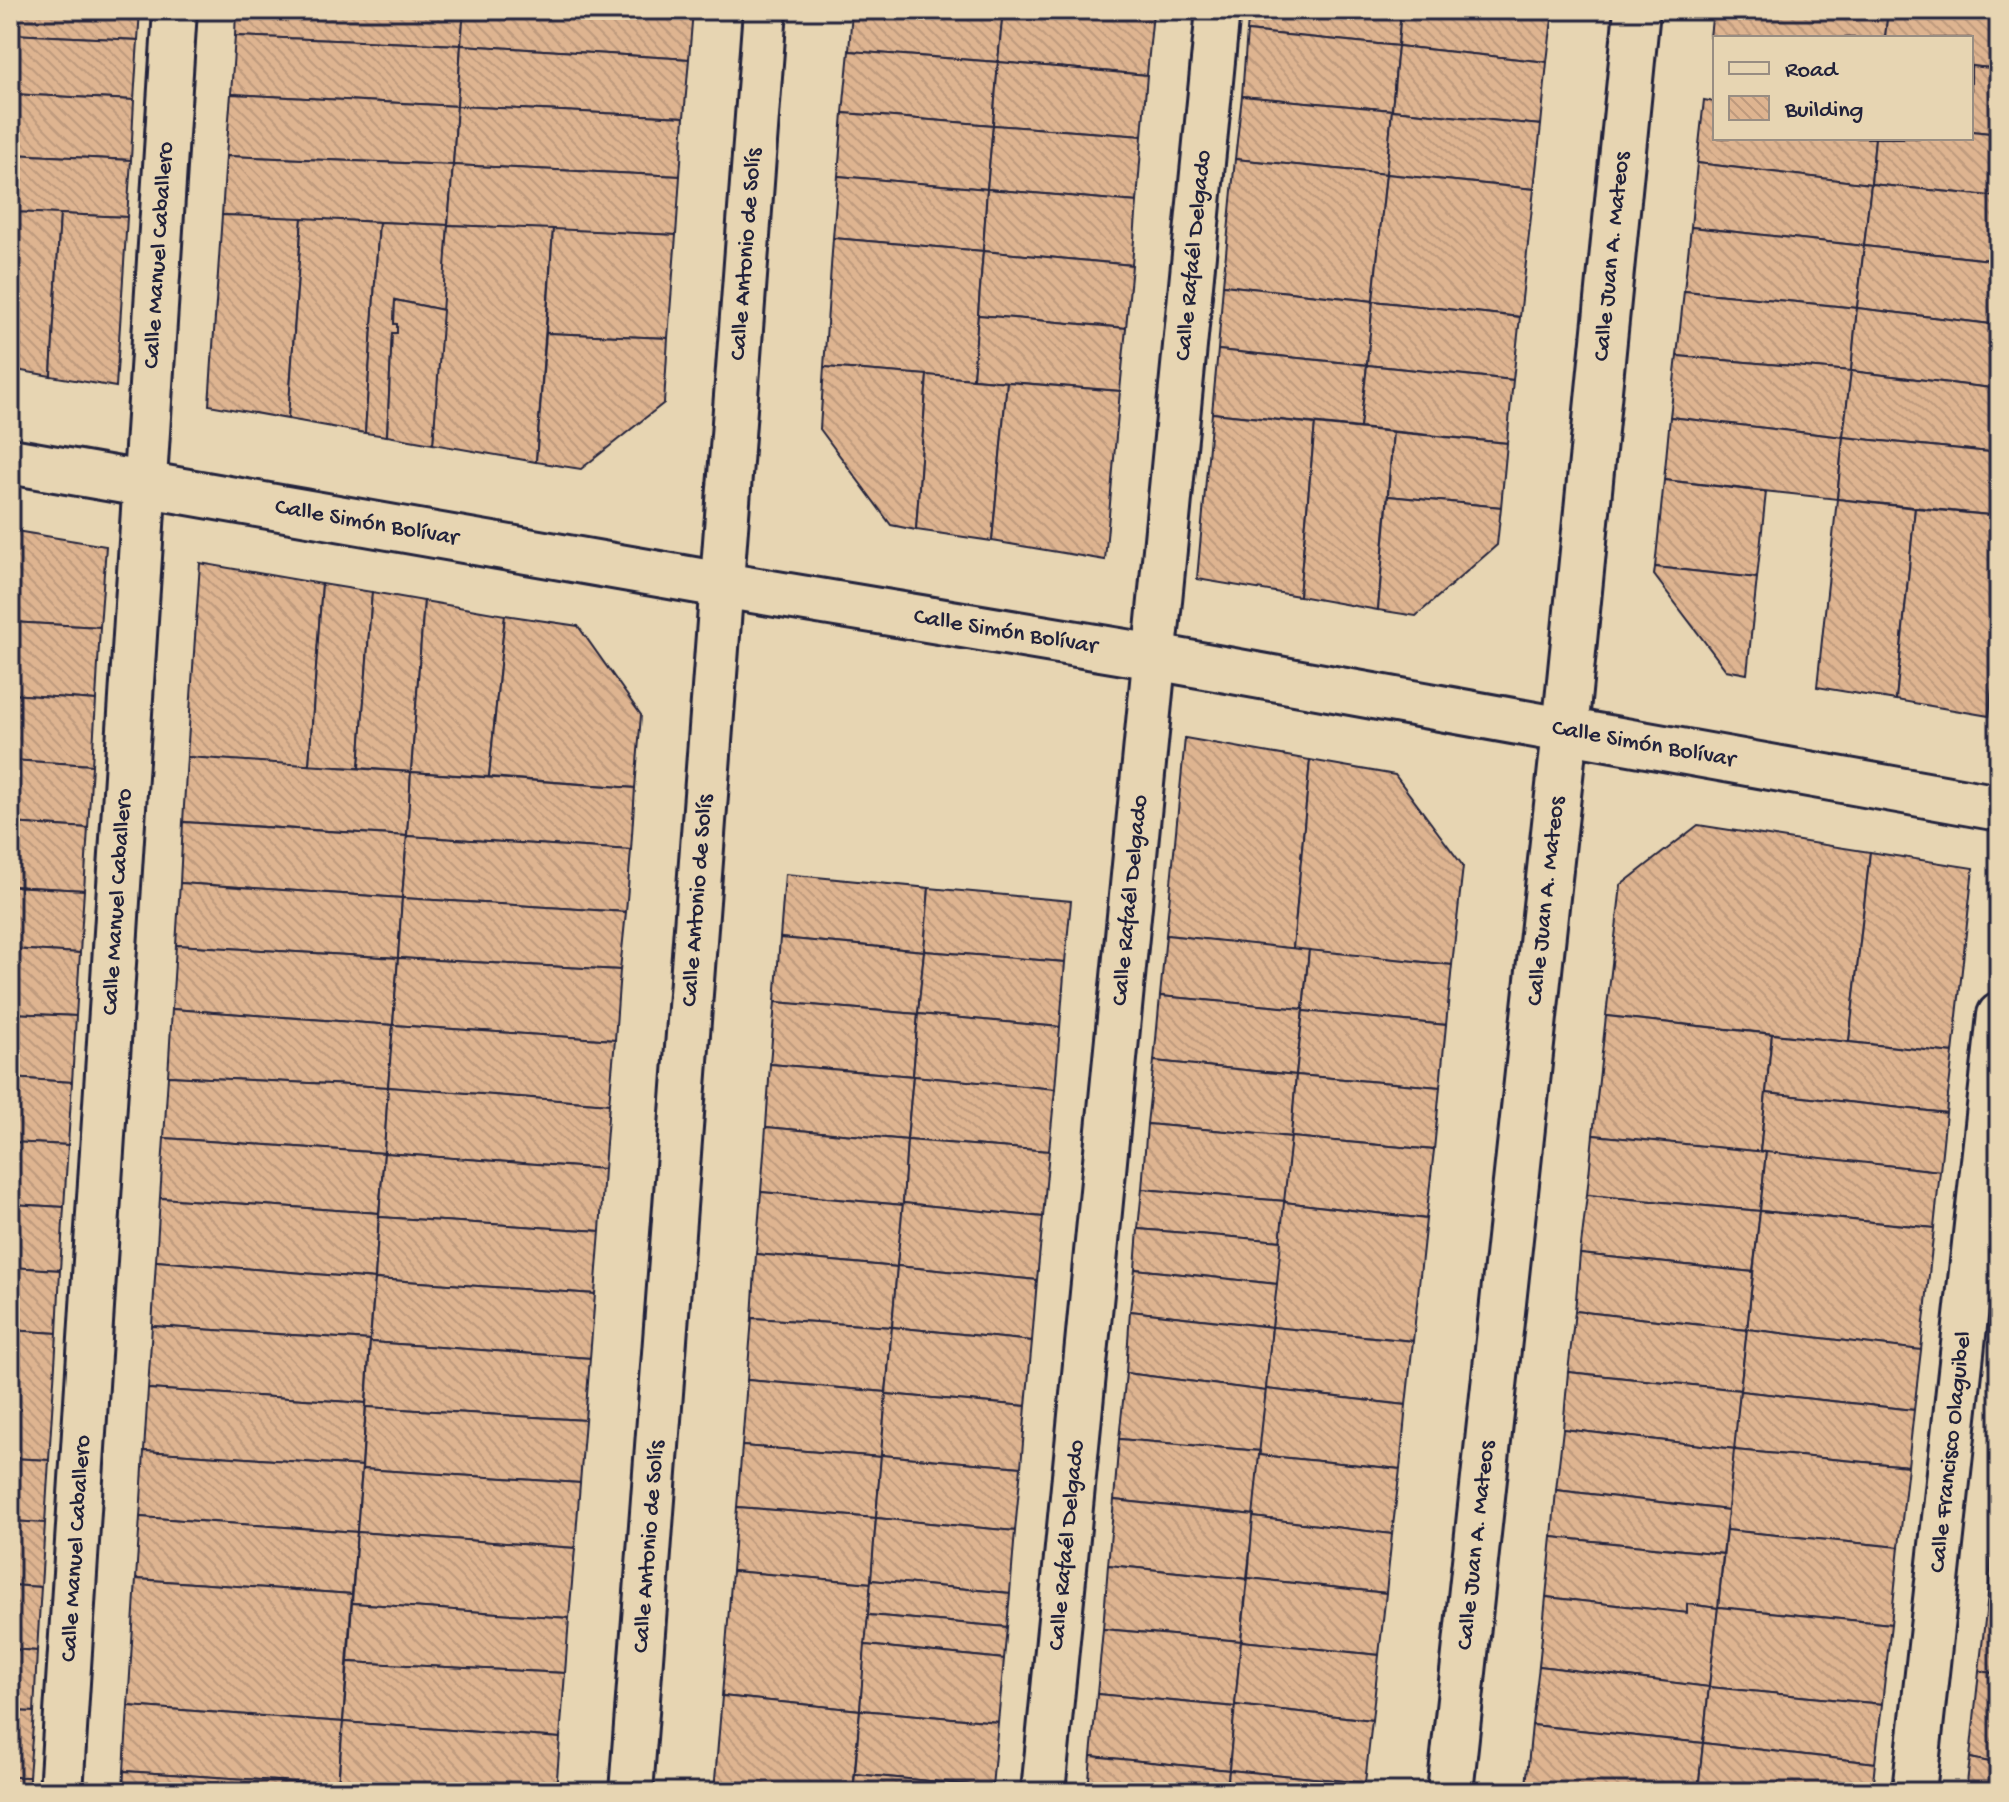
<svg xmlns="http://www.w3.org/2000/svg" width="2009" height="1802" font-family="'Gochi Hand',sans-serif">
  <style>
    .building { fill: url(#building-back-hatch); stroke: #22223b; stroke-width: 2 }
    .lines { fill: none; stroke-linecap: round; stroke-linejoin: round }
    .street-casing { stroke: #22223b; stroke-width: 48 }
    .secondary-casing { stroke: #22223b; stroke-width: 50 }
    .street { stroke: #e7d5b2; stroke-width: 42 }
    .secondary { stroke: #e7d5b2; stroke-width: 44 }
    .labels { text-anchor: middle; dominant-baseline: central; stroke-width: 6; stroke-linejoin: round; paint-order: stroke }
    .street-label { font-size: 24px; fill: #22223b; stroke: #e7d5b2 }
  </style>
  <defs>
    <pattern id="building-back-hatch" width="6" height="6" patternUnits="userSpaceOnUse" patternTransform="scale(2)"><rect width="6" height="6" fill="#deb490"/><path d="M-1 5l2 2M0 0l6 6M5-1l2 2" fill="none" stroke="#be9a7d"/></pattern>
  </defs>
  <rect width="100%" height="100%" fill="#e7d5b2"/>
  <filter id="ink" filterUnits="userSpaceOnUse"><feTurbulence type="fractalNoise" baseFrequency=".0125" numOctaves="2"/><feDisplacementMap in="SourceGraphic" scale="16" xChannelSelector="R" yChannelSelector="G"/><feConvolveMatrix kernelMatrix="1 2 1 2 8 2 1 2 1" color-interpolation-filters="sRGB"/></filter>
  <g filter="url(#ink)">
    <g class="building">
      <polygon points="10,10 140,10 138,40 10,34"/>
      <polygon points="236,10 464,10 461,45 235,36"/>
      <polygon points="464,10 693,10 689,59 461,45"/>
      <polygon points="852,10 1003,10 998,62 849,51"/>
      <polygon points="1003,10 1127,10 1153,12 1147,75 998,62"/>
      <polygon points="1249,10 1401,10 1398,46 1247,31"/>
      <polygon points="1401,10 1553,10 1547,62 1398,46"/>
      <polygon points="1713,10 1888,10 1885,38 1710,37"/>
      <polygon points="1888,10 1999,10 1999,69 1971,66 1971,38 1885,38"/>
      <polygon points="1247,31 1398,46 1392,110 1242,96"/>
      <polygon points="10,34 138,40 134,100 10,94"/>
      <polygon points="235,36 461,45 457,106 231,94"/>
      <polygon points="461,45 689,59 684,117 457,106"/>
      <polygon points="1398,46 1547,62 1541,125 1392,110"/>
      <polygon points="849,51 998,62 993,125 843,113"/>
      <polygon points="998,62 1147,75 1142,136 993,125"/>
      <polygon points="1971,66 1999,69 1999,134 1971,131"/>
      <polygon points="10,94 134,100 131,160 10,154"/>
      <polygon points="231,94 457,106 453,165 226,156"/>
      <polygon points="1242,96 1392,110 1386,174 1235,159"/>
      <polygon points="1704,100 1715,102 1715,138 1875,138 1871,184 1697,163"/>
      <polygon points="457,106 684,117 680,176 453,165"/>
      <polygon points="1392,110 1541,125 1534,189 1386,174"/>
      <polygon points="843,113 993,125 987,189 838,176"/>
      <polygon points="993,125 1142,136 1137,202 987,189"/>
      <polygon points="1971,131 1999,134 1999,197 1871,184 1875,138 1971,138"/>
      <polygon points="10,154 131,160 127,217 10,212"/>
      <polygon points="226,156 453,165 448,225 222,215"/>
      <polygon points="1235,159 1386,174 1373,301 1223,285"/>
      <polygon points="1697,163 1871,184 1864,246 1691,227"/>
      <polygon points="453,165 680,176 676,235 448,225"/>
      <polygon points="1386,174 1534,189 1520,317 1373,301"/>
      <polygon points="838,176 987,189 983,251 833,238"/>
      <polygon points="1871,184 1999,197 1999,261 1864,246"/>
      <polygon points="987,189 1137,202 1132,265 983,251"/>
      <polygon points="10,212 60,214 51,376 10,369"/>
      <polygon points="60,214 127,217 116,387 51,376"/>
      <polygon points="222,215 302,218 288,419 209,405"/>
      <polygon points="302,218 379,222 365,433 288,419"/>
      <polygon points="379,222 448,225 443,310 395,300 394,324 397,324 397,333 392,333 387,436 365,433"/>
      <polygon points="448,225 553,229 536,462 433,444"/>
      <polygon points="1691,227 1864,246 1857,308 1684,291"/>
      <polygon points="553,229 676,235 668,338 546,333"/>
      <polygon points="833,238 983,251 973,379 824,367"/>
      <polygon points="1864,246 1999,261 1999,325 1857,308"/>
      <polygon points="983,251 1132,265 1126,328 978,315"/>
      <polygon points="1223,285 1373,301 1367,365 1218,350"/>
      <polygon points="1684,291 1857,308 1851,371 1677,356"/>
      <polygon points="395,300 443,310 433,444 387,436 392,333 397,333 397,324 394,324"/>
      <polygon points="1373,301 1520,317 1513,380 1367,365"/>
      <polygon points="1857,308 1999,325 1999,389 1851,371"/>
      <polygon points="978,315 1126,328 1120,391 973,379"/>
      <polygon points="546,333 668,338 664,403 581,469 536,462"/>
      <polygon points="1218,350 1367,365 1360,428 1212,413"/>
      <polygon points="1677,356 1851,371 1843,437 1670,417"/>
      <polygon points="1367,365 1513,380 1507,443 1360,428"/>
      <polygon points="824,367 927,375 916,530 891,525 820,429"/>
      <polygon points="1851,371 1999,389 1999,453 1843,437"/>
      <polygon points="927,375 1007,382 992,541 916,530"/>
      <polygon points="1007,382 1120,391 1105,560 992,541"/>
      <polygon points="1212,413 1315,424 1299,596 1197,579"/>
      <polygon points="1670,417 1843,437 1837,499 1664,480"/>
      <polygon points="1315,424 1393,432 1378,610 1299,596"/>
      <polygon points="1393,432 1507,443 1501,507 1388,496"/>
      <polygon points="1843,437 1999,453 1999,516 1837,499"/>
      <polygon points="1664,480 1766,492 1757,578 1655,567"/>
      <polygon points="1388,496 1501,507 1497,545 1416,616 1378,610"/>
      <polygon points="1837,499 1915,508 1896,700 1817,687"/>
      <polygon points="1915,508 1999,516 1999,624 1989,716 1896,700"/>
      <polygon points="10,530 106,546 100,627 10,622"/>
      <polygon points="200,563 322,584 309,766 187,757"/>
      <polygon points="1655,567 1757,578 1747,674 1726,670 1654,575"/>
      <polygon points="322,584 372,592 359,768 309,766"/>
      <polygon points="372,592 424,601 411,772 359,768"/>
      <polygon points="424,601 505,615 489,777 411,772"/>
      <polygon points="505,615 578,626 641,715 635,788 489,777"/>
      <polygon points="10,622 100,627 96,700 10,694"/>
      <polygon points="10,694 96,700 92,765 10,760"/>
      <polygon points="1185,738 1310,760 1293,949 1166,935"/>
      <polygon points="187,757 411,772 407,836 183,822"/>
      <polygon points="10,760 92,765 88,828 10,823"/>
      <polygon points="1310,760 1395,775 1463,866 1452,965 1293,949"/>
      <polygon points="411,772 635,788 631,850 407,836"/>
      <polygon points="183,822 407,836 402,898 180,883"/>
      <polygon points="10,823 88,828 84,890 10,886"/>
      <polygon points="1698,825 1870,852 1849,1042 1606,1016 1621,885"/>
      <polygon points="407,836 631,850 626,912 402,898"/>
      <polygon points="1870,852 1973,868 1953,1053 1849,1042"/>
      <polygon points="785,874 929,888 924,951 780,938"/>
      <polygon points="180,883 402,898 398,958 176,945"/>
      <polygon points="10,886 84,890 80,953 10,949"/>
      <polygon points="929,888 1071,901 1065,962 924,951"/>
      <polygon points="402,898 626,912 620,970 398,958"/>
      <polygon points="1166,935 1309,950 1303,1009 1160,996"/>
      <polygon points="780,938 924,951 918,1014 775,1002"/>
      <polygon points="176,945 398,958 393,1025 172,1009"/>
      <polygon points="10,949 80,953 76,1016 10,1013"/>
      <polygon points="1309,950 1452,965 1446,1025 1303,1011"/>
      <polygon points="924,951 1065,962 1060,1027 918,1014"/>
      <polygon points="398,958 620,970 615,1040 393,1025"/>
      <polygon points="1160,996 1303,1009 1296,1075 1154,1061"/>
      <polygon points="775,1002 918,1014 913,1076 770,1064"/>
      <polygon points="172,1009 393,1025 388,1087 168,1076"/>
      <polygon points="1303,1011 1446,1025 1440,1087 1296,1075"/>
      <polygon points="10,1013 76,1016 72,1082 10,1078"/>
      <polygon points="918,1014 1060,1027 1055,1089 913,1076"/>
      <polygon points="1606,1016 1772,1034 1760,1152 1593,1135"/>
      <polygon points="393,1025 615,1040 609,1104 388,1087"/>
      <polygon points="1772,1034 1953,1053 1946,1113 1766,1093"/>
      <polygon points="1154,1061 1296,1075 1291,1137 1147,1124"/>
      <polygon points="770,1064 913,1076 907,1140 766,1127"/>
      <polygon points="1296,1075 1440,1087 1434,1150 1291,1137"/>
      <polygon points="168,1076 388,1087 384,1153 164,1138"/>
      <polygon points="913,1076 1055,1089 1049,1151 907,1140"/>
      <polygon points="10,1078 72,1082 68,1145 10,1142"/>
      <polygon points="388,1087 609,1104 604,1169 384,1153"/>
      <polygon points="1766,1093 1946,1113 1940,1171 1760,1152"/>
      <polygon points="1147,1124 1291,1137 1285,1201 1142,1189"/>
      <polygon points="766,1127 907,1140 903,1205 761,1192"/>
      <polygon points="1593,1135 1766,1152 1760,1211 1587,1195"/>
      <polygon points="1291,1137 1434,1150 1426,1219 1284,1202"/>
      <polygon points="164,1138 384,1153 379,1213 160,1198"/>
      <polygon points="907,1140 1049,1151 1043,1217 903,1203"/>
      <polygon points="10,1142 68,1145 64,1207 10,1204"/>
      <polygon points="1766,1152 1940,1171 1934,1228 1760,1211"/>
      <polygon points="384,1153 604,1169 600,1231 379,1217"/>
      <polygon points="1142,1189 1285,1201 1281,1241 1138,1229"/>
      <polygon points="761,1192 903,1205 897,1267 756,1254"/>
      <polygon points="1587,1195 1760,1211 1753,1272 1580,1254"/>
      <polygon points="160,1198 379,1213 375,1279 156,1261"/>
      <polygon points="1284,1202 1426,1219 1413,1341 1272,1327"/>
      <polygon points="903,1203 1043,1217 1037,1280 897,1266"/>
      <polygon points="10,1204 64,1207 60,1270 10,1267"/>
      <polygon points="1760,1211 1934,1228 1921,1350 1747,1329"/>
      <polygon points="379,1217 600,1231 595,1294 375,1279"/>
      <polygon points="1138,1229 1281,1241 1277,1284 1135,1269"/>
      <polygon points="756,1254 897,1267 892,1327 752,1318"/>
      <polygon points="1580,1254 1753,1272 1747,1330 1575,1311"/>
      <polygon points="156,1261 375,1279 370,1340 152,1326"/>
      <polygon points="897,1266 1037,1280 1032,1341 892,1327"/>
      <polygon points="10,1267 60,1270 57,1333 10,1330"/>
      <polygon points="1135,1269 1277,1284 1272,1327 1130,1311"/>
      <polygon points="375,1279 595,1294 590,1358 370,1342"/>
      <polygon points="1130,1311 1272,1327 1266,1391 1126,1373"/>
      <polygon points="1575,1311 1747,1330 1740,1390 1568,1372"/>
      <polygon points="752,1318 892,1327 886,1392 747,1380"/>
      <polygon points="152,1326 370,1340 366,1403 148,1389"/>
      <polygon points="892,1327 1032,1341 1026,1406 886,1394"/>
      <polygon points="1272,1327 1413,1341 1406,1405 1266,1389"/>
      <polygon points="1747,1329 1921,1350 1914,1410 1740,1391"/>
      <polygon points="10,1330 57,1333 49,1460 10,1458"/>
      <polygon points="370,1342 590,1358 585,1420 366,1407"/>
      <polygon points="1568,1372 1740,1390 1735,1449 1563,1429"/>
      <polygon points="1126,1373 1266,1391 1260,1451 1119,1439"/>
      <polygon points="747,1380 886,1392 881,1457 742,1446"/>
      <polygon points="148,1389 366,1403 362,1466 144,1451"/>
      <polygon points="1266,1389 1406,1405 1400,1469 1259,1455"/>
      <polygon points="1740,1391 1914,1410 1908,1466 1734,1450"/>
      <polygon points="886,1394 1026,1406 1021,1467 881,1455"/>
      <polygon points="366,1407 585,1420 580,1483 362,1469"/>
      <polygon points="1563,1429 1735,1449 1728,1510 1556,1490"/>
      <polygon points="1119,1439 1260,1451 1254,1515 1114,1500"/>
      <polygon points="742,1446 881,1457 876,1518 737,1507"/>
      <polygon points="1734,1450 1908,1466 1899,1547 1726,1530"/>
      <polygon points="144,1451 362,1466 357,1532 140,1517"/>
      <polygon points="881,1455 1021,1467 1015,1531 876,1518"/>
      <polygon points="1259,1455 1400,1469 1392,1534 1253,1517"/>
      <polygon points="10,1458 49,1460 45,1523 10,1521"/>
      <polygon points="362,1469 580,1483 575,1548 357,1532"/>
      <polygon points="1999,1484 1999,1539 1993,1539"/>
      <polygon points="1556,1490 1728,1510 1723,1554 1552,1537"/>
      <polygon points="1114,1500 1254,1515 1247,1579 1108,1565"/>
      <polygon points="737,1507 876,1518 871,1583 732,1571"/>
      <polygon points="140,1517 357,1532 352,1594 136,1579"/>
      <polygon points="1253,1517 1392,1534 1386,1593 1248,1578"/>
      <polygon points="876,1518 1015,1531 1010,1593 871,1580"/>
      <polygon points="10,1521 45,1523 41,1587 10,1585"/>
      <polygon points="1726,1530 1899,1547 1891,1624 1718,1607"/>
      <polygon points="357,1532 575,1548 569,1618 352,1603"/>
      <polygon points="1552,1537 1723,1554 1718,1608 1687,1604 1687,1613 1546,1597"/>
      <polygon points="1993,1539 1999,1539 1999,1597 1988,1595"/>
      <polygon points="1108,1565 1247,1579 1241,1641 1103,1629"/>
      <polygon points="732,1571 871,1583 860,1710 722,1696"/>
      <polygon points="1248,1578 1386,1593 1379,1655 1241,1641"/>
      <polygon points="136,1579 352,1594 343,1722 128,1706"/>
      <polygon points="871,1580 1010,1593 1007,1627 868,1615"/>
      <polygon points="10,1585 41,1587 37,1651 10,1649"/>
      <polygon points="1988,1595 1999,1597 1999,1674 1979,1671"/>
      <polygon points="1546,1597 1687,1613 1687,1604 1718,1608 1709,1687 1539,1666"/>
      <polygon points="352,1603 569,1618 565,1673 348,1662"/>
      <polygon points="1718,1607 1891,1624 1882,1704 1709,1687"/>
      <polygon points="868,1615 1007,1627 1004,1659 865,1645"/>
      <polygon points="1103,1629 1241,1641 1235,1707 1097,1694"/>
      <polygon points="1241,1641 1379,1655 1372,1720 1235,1705"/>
      <polygon points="865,1645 1004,1659 998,1722 860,1710"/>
      <polygon points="10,1649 37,1651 34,1712 10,1711"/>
      <polygon points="348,1662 565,1673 560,1738 343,1722"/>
      <polygon points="1539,1666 1709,1687 1703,1743 1532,1725"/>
      <polygon points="1979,1671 1999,1674 1999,1764 1970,1758"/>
      <polygon points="1709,1687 1882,1704 1875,1763 1703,1743"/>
      <polygon points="1097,1694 1235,1707 1229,1770 1091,1756"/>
      <polygon points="722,1696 860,1710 853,1792 714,1792"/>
      <polygon points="1235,1705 1372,1720 1365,1783 1229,1770"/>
      <polygon points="128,1706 343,1722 338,1785 124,1771"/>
      <polygon points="860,1710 998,1722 992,1787 855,1774"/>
      <polygon points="10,1711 34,1712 29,1777 10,1777"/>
      <polygon points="343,1722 560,1738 556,1792 407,1792 338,1788"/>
      <polygon points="1532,1725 1703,1743 1698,1792 1563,1792 1526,1786"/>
      <polygon points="1703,1743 1875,1763 1872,1792 1698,1792"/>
      <polygon points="1091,1756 1229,1770 1227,1792 1088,1792"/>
      <polygon points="1970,1758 1999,1764 1999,1792 1966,1792"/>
      <polygon points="1229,1770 1365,1783 1364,1792 1227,1792"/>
      <polygon points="124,1771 338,1785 338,1792 123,1792"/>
      <polygon points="855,1774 992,1787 992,1792 853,1792"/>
      <rect x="10" y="1777" width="19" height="15"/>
      <polygon points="1526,1786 1563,1792 1525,1792"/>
      <polygon points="338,1788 407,1792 338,1792"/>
    </g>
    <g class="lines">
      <g class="street-casing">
        <g id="street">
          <path id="s1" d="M 61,1792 L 175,10"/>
          <path id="s2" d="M 631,1792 L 765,10"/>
          <path id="s3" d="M 1043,1792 L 1218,10"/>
          <path id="s4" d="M 1914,1792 L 1999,1015"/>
        </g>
      </g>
      <g class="secondary-casing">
        <g id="secondary">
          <path id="s5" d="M 10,461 L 722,585 L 1155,657 L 1999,808"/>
          <path id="s6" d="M 1450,1792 L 1565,731 L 1637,10"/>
        </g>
      </g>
      <use href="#street" class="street"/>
      <use href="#secondary" class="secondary"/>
    </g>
  </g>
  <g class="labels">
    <g class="street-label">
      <text stroke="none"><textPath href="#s1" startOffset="1540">Calle Manuel Caballero</textPath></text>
      <text stroke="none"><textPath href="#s2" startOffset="1542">Calle Antonio de Solís</textPath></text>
      <text stroke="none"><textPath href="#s3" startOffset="1544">Calle Rafaél Delgado</textPath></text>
      <text stroke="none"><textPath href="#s6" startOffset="1544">Calle Juan A. Mateos</textPath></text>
      <text stroke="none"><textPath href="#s5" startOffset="362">Calle Simón Bolívar</textPath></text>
      <text stroke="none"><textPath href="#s5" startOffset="1010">Calle Simón Bolívar</textPath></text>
      <text stroke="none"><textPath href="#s5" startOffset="1658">Calle Simón Bolívar</textPath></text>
      <text stroke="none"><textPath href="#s1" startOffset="892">Calle Manuel Caballero</textPath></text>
      <text stroke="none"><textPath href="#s2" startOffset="894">Calle Antonio de Solís</textPath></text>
      <text stroke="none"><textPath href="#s3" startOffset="896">Calle Rafaél Delgado</textPath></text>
      <text stroke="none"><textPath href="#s6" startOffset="896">Calle Juan A. Mateos</textPath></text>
      <text stroke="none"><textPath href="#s4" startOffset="342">Calle Francisco Olaguibel</textPath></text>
      <text stroke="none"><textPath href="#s3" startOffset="248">Calle Rafaél Delgado</textPath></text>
      <text stroke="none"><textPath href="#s6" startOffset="248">Calle Juan A. Mateos</textPath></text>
      <text stroke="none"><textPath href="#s2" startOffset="246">Calle Antonio de Solís</textPath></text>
      <text stroke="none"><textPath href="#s1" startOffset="244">Calle Manuel Caballero</textPath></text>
    </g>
  </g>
  <rect width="2009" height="1802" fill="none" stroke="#e7d5b2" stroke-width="40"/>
  <rect x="20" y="20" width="1969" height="1762" fill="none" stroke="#22223b" stroke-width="3" filter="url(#ink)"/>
  <rect x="1713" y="36" width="260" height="104" fill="#e7d5b2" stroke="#988d82" stroke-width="2"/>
  <rect x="1729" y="62" width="40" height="12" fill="#e7d5b2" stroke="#988d82" stroke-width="2"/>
  <text x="1785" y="76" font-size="24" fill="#22223b">Road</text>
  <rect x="1729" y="96" width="40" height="24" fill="url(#building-back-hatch)" stroke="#988d82" stroke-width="2"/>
  <text x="1785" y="116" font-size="24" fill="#22223b">Building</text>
</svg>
